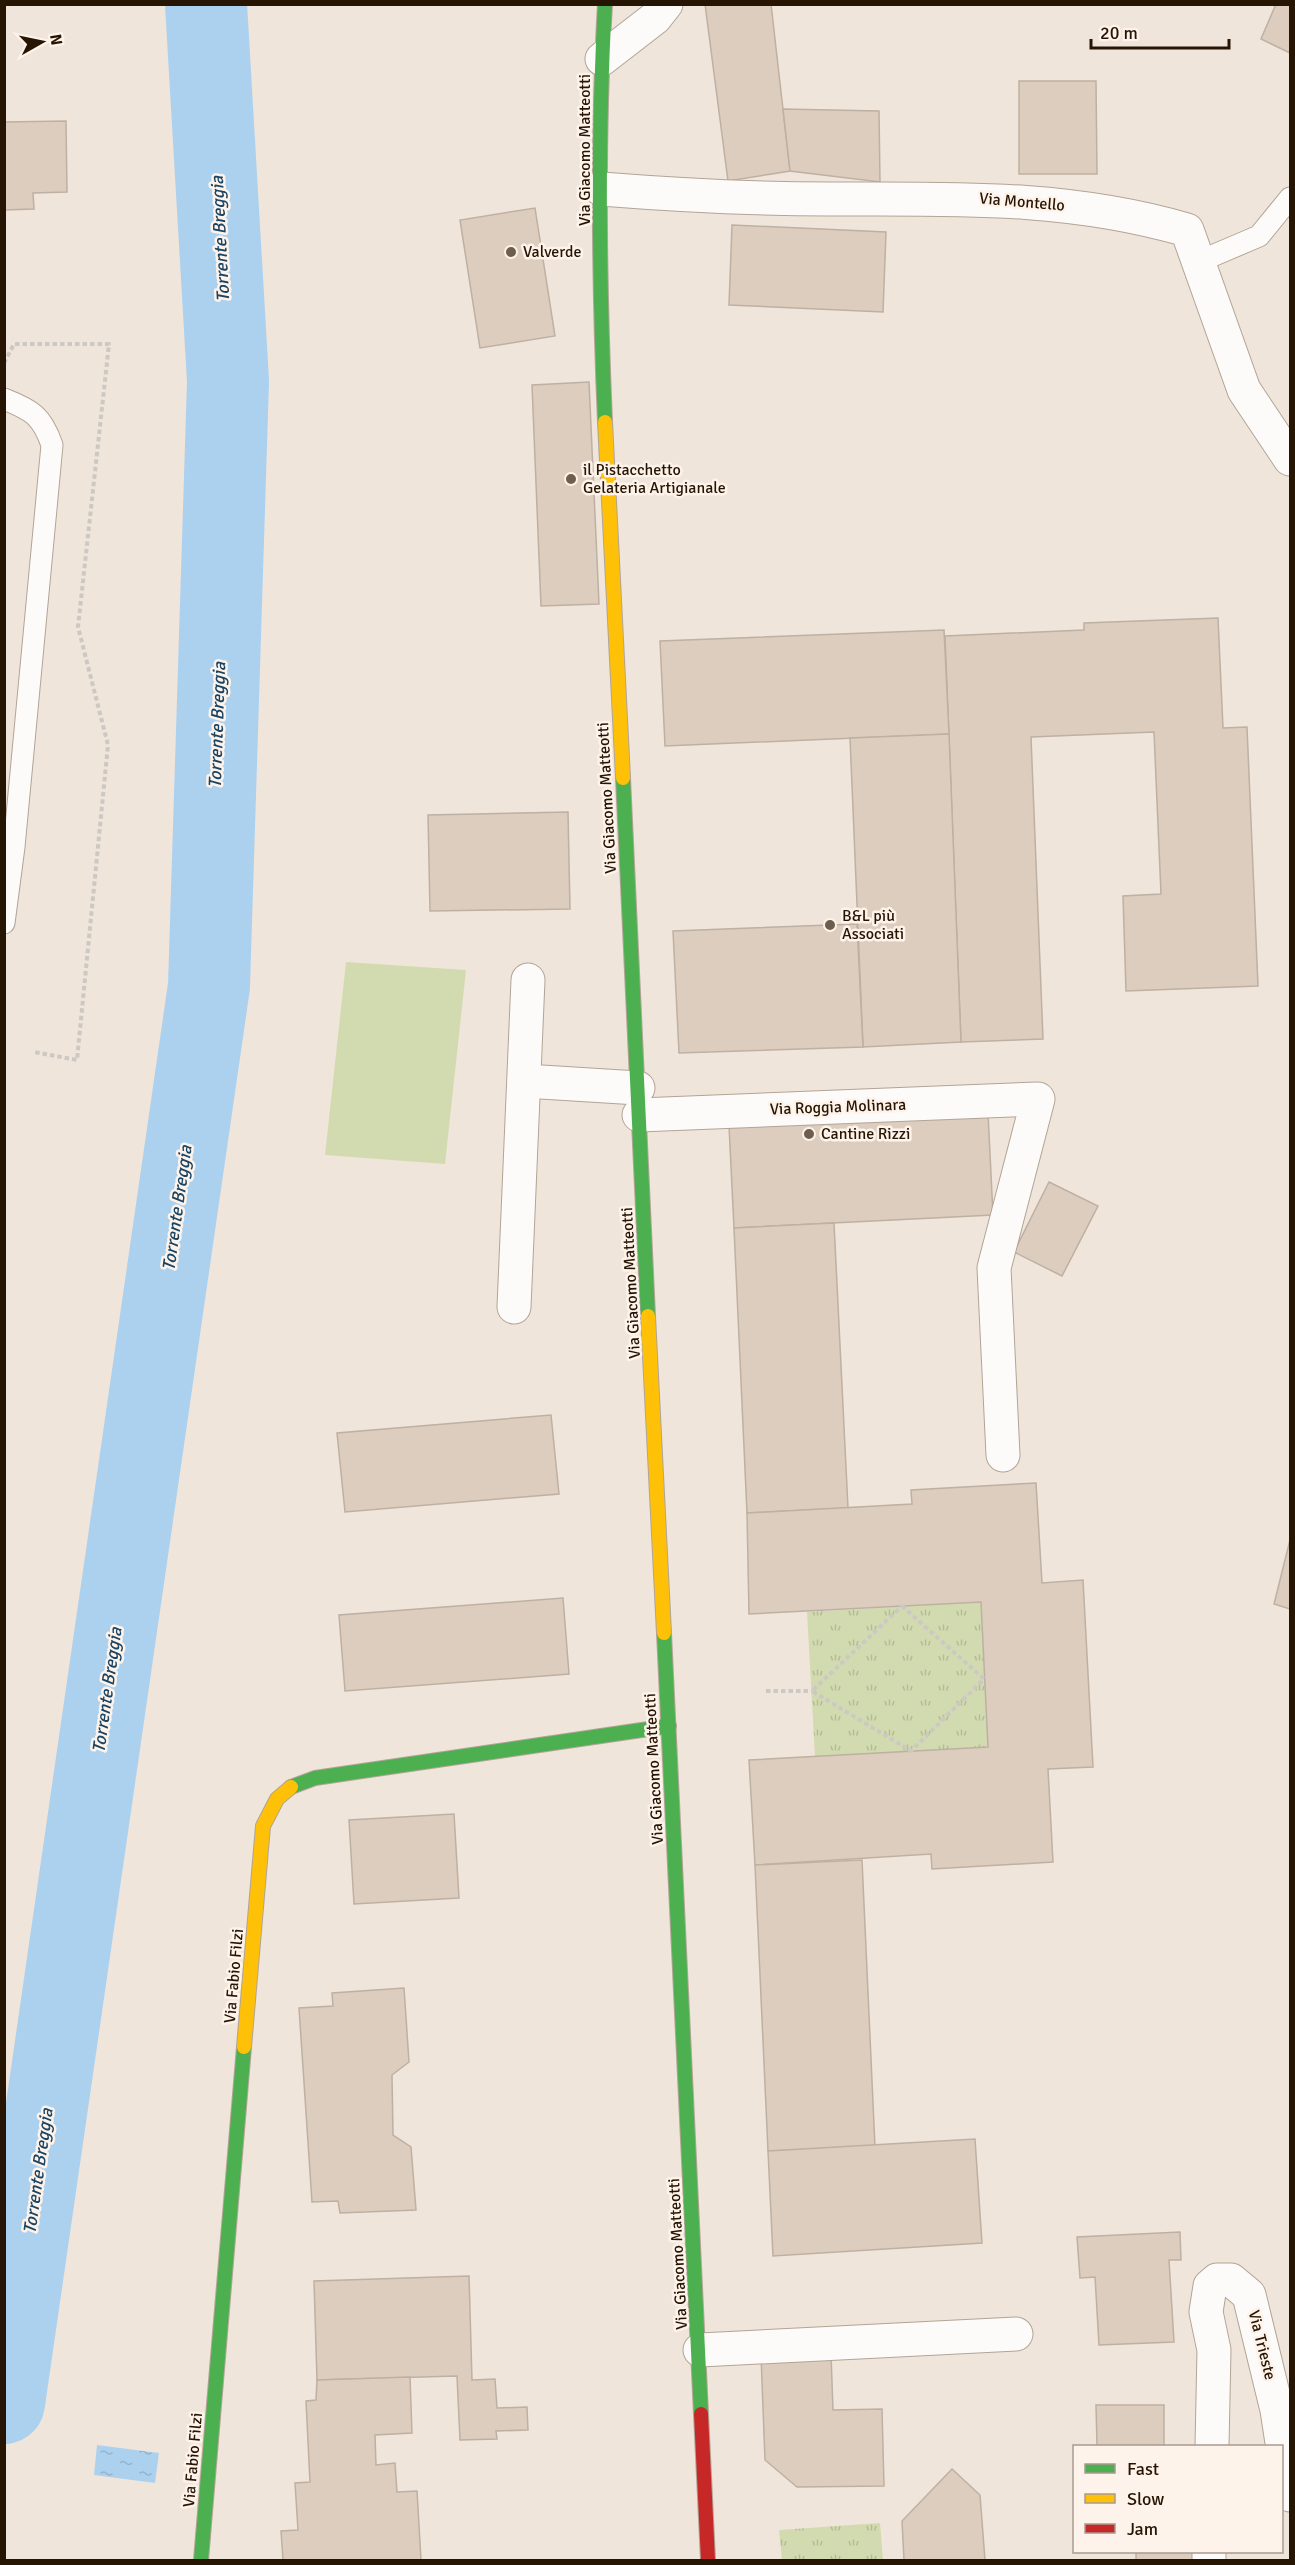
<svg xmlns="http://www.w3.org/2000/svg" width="1295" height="2565" font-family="Signika,sans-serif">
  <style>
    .grass { fill: url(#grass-tufts) }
    .pitch { fill: #d2dbb0 }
    .water { fill: url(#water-ripples) }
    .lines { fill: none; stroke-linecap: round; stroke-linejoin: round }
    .river { stroke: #acd1ef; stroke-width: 82 }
    .building { fill: #ddcdbf; stroke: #beb0a2; stroke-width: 1.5 }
    .lane-casing { stroke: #b2a496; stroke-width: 23 }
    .street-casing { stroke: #b2a496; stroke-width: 35 }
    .fast-casing { stroke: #b2a496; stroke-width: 16 }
    .slow-casing { stroke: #b2a496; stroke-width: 16 }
    .jam-casing { stroke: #b2a496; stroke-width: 16 }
    .path { stroke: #cdc8c3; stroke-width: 4; stroke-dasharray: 4.5 3; stroke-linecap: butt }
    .lane { stroke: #fdfbf9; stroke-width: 21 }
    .street { stroke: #fdfbf9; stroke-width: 33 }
    .fast { stroke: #4caf50; stroke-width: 14 }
    .slow { stroke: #ffc107; stroke-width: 14 }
    .jam { stroke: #c62828; stroke-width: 14 }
    .poi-dot { fill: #6d5e4e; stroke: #fef3ea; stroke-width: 2 }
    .labels { text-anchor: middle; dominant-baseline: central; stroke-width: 5; stroke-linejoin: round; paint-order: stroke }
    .street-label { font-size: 16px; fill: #271503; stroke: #fef3ea }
    .poi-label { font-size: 16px; fill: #271503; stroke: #fef3ea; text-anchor: start }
    .water-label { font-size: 18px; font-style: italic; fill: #1a4464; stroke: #fef3ea }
  </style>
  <defs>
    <pattern id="grass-tufts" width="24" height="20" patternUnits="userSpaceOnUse" patternTransform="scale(1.5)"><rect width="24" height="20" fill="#d2dbb0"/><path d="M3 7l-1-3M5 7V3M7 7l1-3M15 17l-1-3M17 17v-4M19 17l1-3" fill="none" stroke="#b4bb96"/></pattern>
    <pattern id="water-ripples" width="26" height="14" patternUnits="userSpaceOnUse" patternTransform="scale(1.5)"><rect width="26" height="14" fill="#acd1ef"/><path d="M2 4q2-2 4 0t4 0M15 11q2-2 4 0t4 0" fill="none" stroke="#94b3cb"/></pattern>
  </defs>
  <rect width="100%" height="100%" fill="#f0e5da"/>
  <g class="grass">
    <polygon points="981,1602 988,1747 815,1757 807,1612"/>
    <polygon points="880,2523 883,2560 782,2560 779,2530"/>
  </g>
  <polygon class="pitch" points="346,962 466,970 445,1164 325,1155"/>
  <polygon class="water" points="97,2445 159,2453 155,2483 94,2475"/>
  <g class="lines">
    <polyline class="river" points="4,2403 209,986 228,381 206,4"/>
  </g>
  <g class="building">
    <polygon points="705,4 771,4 790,171 728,181"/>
    <polygon points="1276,4 1290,4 1290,53 1261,39"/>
    <polygon points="1019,81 1096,81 1097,174 1019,174"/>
    <polygon points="783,109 879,111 880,182 790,171"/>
    <polygon points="66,121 67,192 33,193 34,209 4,210 4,122"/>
    <polygon points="535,208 555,336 480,348 460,220"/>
    <polygon points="732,225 886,232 883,312 729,305"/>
    <polygon points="589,382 599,604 541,606 532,385"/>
    <polygon points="1218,618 1223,728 1247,727 1258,986 1126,991 1123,896 1161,894 1154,732 1031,737 1043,1039 961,1042 945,636 1084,630 1084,623"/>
    <polygon points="944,630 949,734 665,746 660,641"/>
    <polygon points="949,734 961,1042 863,1047 850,738"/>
    <polygon points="568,812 570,909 430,911 428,815"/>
    <polygon points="857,924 863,1047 679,1053 673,931"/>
    <polygon points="988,1113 993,1215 734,1228 729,1126"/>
    <polygon points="1049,1182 1098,1206 1062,1276 1014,1252"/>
    <polygon points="834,1223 848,1508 747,1513 734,1228"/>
    <polygon points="551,1415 559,1494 345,1512 337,1433"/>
    <polygon points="1036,1483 1042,1583 1083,1580 1093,1767 1048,1769 1053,1862 932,1869 931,1854 755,1865 749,1760 988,1747 981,1602 749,1614 747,1513 912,1504 911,1490"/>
    <polygon points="1290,1540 1290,1609 1274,1604"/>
    <polygon points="563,1598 569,1674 345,1691 339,1615"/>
    <polygon points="454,1814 459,1898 354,1904 349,1820"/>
    <polygon points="862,1860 875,2147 768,2151 755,1865"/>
    <polygon points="404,1988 409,2062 392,2075 393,2135 411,2147 416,2210 340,2213 338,2201 312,2202 299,2008 333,2006 332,1993"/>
    <polygon points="975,2139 982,2243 773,2256 768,2151"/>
    <polygon points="1180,2232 1181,2260 1169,2260 1174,2342 1099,2345 1095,2277 1080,2278 1077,2237"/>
    <polygon points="469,2276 472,2380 495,2379 497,2408 527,2407 528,2430 496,2431 497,2439 460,2440 457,2376 317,2380 314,2281"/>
    <polygon points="831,2354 833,2410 882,2409 884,2486 797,2487 765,2460 761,2356"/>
    <polygon points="410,2377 412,2433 375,2435 376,2465 395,2463 397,2492 417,2491 421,2560 283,2560 281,2531 298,2530 295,2483 310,2482 306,2401 316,2400 317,2380"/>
    <polygon points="1096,2405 1164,2405 1164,2446 1097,2446"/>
    <polygon points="952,2469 980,2495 985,2560 904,2560 902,2521"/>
    <rect x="1136" y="2552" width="66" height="8"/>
  </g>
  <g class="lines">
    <g class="lane-casing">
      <g id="lane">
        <polyline points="1198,262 1259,236 1290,198"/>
        <path d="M 4,399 C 32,410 42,416 52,445 L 14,847 L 4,923"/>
      </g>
    </g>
    <g class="street-casing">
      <g id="street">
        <polyline points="602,59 655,18 666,4"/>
        <path d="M 601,189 C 677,195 753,199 829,199 C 951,199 1068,195 1187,230 L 1244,390 L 1290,459"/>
        <polyline points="525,1081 638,1088"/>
        <polyline points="639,1115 1038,1099 994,1268 1003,1455"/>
        <polyline points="514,1307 528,980"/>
        <polyline points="700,2350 1016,2334"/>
        <polyline points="1212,2446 1214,2350 1206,2312 1210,2286 1217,2280 1231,2280 1249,2295 1277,2410 1290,2495"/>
        <polyline points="1209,2560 1209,2552"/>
      </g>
    </g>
    <g class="fast-casing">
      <g id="fast">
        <path d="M 605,4 C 597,143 599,283 605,422"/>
        <polyline points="623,778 648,1316"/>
        <polyline points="664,1633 701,2414"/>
        <polyline points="291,1787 315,1778 669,1726"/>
        <polyline points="201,2560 244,2047"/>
      </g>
    </g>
    <g class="slow-casing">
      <g id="slow">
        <polyline points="605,422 623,778"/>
        <polyline points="648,1316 664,1633"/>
        <polyline points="244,2047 263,1826 277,1799 291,1787"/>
      </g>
    </g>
    <g class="jam-casing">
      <polyline id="jam" points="701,2414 708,2560"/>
    </g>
    <g class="path">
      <polyline points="4,363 14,344 109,344 78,627 108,745 77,1060 34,1052"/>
      <polygon points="902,1606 984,1679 911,1751 812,1691"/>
      <polyline points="766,1691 812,1691"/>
    </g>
    <use href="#lane" class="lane"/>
    <use href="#street" class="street"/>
    <use href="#fast" class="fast"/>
    <use href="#slow" class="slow"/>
    <use href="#jam" class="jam"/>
  </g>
  <g class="poi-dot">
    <circle cx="511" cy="252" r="6"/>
    <circle cx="571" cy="479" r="6"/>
    <circle cx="830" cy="925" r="6"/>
    <circle cx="809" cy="1134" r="6"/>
  </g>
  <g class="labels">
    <g class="street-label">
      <text transform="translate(585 150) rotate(-90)">Via Giacomo Matteotti</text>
      <text transform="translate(1022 202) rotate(5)">Via Montello</text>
      <text transform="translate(607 798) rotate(-93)">Via Giacomo Matteotti</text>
      <text transform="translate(838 1107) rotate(-2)">Via Roggia Molinara</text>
      <text transform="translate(631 1283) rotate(-93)">Via Giacomo Matteotti</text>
      <text transform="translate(654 1769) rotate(-93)">Via Giacomo Matteotti</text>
      <text transform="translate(234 1976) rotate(-85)">Via Fabio Filzi</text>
      <text transform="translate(678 2254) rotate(-93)">Via Giacomo Matteotti</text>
      <text transform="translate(1262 2345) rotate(76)">Via Trieste</text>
      <text transform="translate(193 2460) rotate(-85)">Via Fabio Filzi</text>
    </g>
    <g class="poi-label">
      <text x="523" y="252">Valverde</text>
      <text x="583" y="470">il Pistacchetto<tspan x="583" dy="18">Gelateria Artigianale</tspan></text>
      <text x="842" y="916">B&amp;L più<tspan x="842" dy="18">Associati</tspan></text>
      <text x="821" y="1134">Cantine Rizzi</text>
    </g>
    <g class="water-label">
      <text transform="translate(220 239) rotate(-93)">Torrente Breggia</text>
      <text transform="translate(217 725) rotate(-88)">Torrente Breggia</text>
      <text transform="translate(177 1208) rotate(-82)">Torrente Breggia</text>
      <text transform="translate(107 1690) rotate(-82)">Torrente Breggia</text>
      <text transform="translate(38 2171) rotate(-82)">Torrente Breggia</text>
    </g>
  </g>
  <rect width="1295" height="2565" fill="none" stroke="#271503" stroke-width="12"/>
  <rect x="1073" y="2445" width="210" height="108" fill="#fef3ea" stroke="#a89a8e" stroke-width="1.5"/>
  <rect x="1085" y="2464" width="30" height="9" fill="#4caf50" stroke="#a89a8e" stroke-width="1.5"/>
  <text x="1127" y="2475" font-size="18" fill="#271503">Fast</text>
  <rect x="1085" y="2494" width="30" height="9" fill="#ffc107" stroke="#a89a8e" stroke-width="1.5"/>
  <text x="1127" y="2505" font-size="18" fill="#271503">Slow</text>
  <rect x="1085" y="2524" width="30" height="9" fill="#c62828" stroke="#a89a8e" stroke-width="1.5"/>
  <text x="1127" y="2535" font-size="18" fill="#271503">Jam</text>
  <g transform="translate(42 42) rotate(81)" stroke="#fef3ea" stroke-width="4.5" paint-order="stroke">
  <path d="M0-4.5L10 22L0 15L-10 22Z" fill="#271503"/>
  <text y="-9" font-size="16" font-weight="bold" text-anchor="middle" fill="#271503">N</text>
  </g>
  <path d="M1091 39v9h138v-9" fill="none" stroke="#271503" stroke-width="3"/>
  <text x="1100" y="39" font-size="18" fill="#271503" stroke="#fef3ea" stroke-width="4.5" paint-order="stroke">20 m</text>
</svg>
